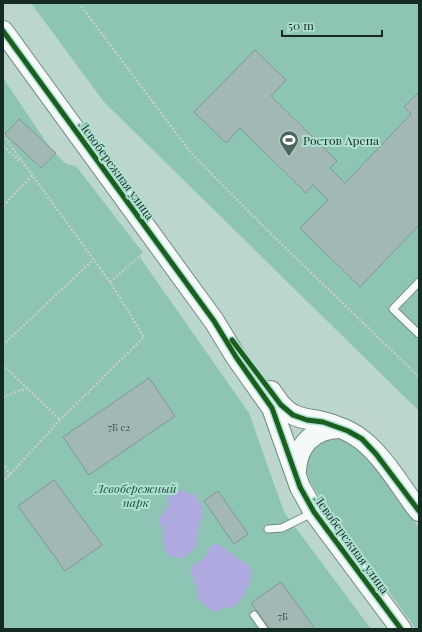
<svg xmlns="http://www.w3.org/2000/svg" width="422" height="632" font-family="'Playfair Display',serif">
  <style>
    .green { fill: #8dc4b4 }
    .water { fill: #aea9df }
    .building { fill: #a1b8b4; stroke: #819793 }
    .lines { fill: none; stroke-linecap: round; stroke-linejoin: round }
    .lane-casing { stroke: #748a83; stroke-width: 9 }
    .secondary-casing { stroke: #748a83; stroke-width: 22 }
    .path { stroke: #c5ceca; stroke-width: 2.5; stroke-dasharray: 2 2; stroke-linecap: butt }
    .lane { stroke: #f5f9f8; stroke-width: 7 }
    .secondary { stroke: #f5f9f8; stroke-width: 20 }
    .cycleway-casing { stroke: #afe1d1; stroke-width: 8 }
    .cycleway { stroke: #1b5e20; stroke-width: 5 }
    .labels { text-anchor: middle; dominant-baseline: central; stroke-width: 4; stroke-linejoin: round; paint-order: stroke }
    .number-label { font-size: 10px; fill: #394e48 }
    .poi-label { font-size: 12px; fill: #162a24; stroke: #afe1d1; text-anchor: start }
    .street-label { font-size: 12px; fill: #162a24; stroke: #afe1d1 }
    .park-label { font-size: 12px; font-style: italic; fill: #1b4f42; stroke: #afe1d1 }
  </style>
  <rect width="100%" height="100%" fill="#bad6cd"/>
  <g class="green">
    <polygon points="31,3 419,3 419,411 104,102"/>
    <polygon points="3,78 50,148 66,164 76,166 143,253 139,256 249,413 284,512 371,629 3,629"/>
    <path d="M 324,436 L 354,439 L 419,528 L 419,629 L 416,629 L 314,489 C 301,464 305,455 324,436 Z"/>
  </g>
  <g class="water">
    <path d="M 177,489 L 195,495 L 202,506 L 203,515 L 199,526 L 195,549 L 183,558 C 163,558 164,549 163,533 C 163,529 160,524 159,520 L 162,513 L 168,508 C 167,499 170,494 177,489 Z"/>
    <polygon points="218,544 250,567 252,577 243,597 235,606 212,611 200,601 190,567 205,558 211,546"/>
  </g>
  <g class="building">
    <polygon points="255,50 286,80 271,96 337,161 330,168 345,183 411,114 404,107 419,92 419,225 360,287 300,228 328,200 313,185 306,193 240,128 226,143 194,112"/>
    <polygon points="19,119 56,153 41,168 5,134"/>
    <polygon points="149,378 175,416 89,475 63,437"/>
    <polygon points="54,480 102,545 65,571 18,506"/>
    <polygon points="218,491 248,534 234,544 204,501"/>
    <polygon points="281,582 315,629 270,629 251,603"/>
  </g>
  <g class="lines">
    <g class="lane-casing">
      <g id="lane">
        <polyline points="419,282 393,309 419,334"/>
        <polyline points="268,529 282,528 312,513"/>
        <polyline points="254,615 264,629"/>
      </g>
    </g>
    <g class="secondary-casing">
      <g id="secondary">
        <polyline points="3,31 214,321 236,357 272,408 300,487 314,512 401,629"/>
        <path d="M 271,391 C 277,400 283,410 294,415 C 304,420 313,419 323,422 C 336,425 352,432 362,440 C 384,457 402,489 419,511"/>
        <path d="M 296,471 C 297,445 313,429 339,428"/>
      </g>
    </g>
    <g class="path">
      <polyline points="3,3 16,20"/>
      <polyline points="79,3 191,153 269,232 419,377"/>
      <path d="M 24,89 C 40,119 56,144 80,167"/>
      <polyline points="3,135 110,282 144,337 60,420 3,482"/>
      <polyline points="3,146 20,162"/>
      <polyline points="3,206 32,176"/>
      <polyline points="110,282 145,252"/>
      <polyline points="3,345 94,259"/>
      <polyline points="3,365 60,420"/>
      <polyline points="3,397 27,388"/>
      <polyline points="337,408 362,415 384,436"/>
      <polyline points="270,457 284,495"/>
      <polyline points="3,463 10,475"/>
    </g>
    <use href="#lane" class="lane"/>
    <use href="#secondary" class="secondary"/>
    <g class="cycleway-casing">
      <g id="cycleway">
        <polyline points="3,31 214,321 236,357 272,408 300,487 314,512 401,629"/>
        <polyline points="232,340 281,405 293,415 307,420 323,422 348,431 362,439 376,454 419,511"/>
      </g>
    </g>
    <use href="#cycleway" class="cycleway"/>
  </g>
  <defs>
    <g id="stadium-pin" transform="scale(1)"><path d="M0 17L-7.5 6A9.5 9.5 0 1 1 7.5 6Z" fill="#4f665f" stroke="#afe1d1"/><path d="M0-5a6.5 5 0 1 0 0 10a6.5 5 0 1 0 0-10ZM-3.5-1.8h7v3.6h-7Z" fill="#fff"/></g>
  </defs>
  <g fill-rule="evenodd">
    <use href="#stadium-pin" x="289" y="140"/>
  </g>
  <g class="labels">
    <g class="number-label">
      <text x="119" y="427">7Б с2</text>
      <text x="283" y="616">7Б</text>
    </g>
    <g class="poi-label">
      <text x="303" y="140">Ростов Арена</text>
    </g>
    <g class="street-label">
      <text transform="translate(117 170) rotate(54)">Левобережная улица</text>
      <text transform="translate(352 544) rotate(54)">Левобережная улица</text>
    </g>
    <g class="park-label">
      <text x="136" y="488">Левобережный<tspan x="136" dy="14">парк</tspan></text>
    </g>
  </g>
  <rect width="422" height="632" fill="none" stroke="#162a24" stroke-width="8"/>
  <path d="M282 30v6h100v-6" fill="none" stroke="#162a24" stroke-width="2"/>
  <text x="288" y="30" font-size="12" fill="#162a24" stroke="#afe1d1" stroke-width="3" paint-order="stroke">50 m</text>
</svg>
